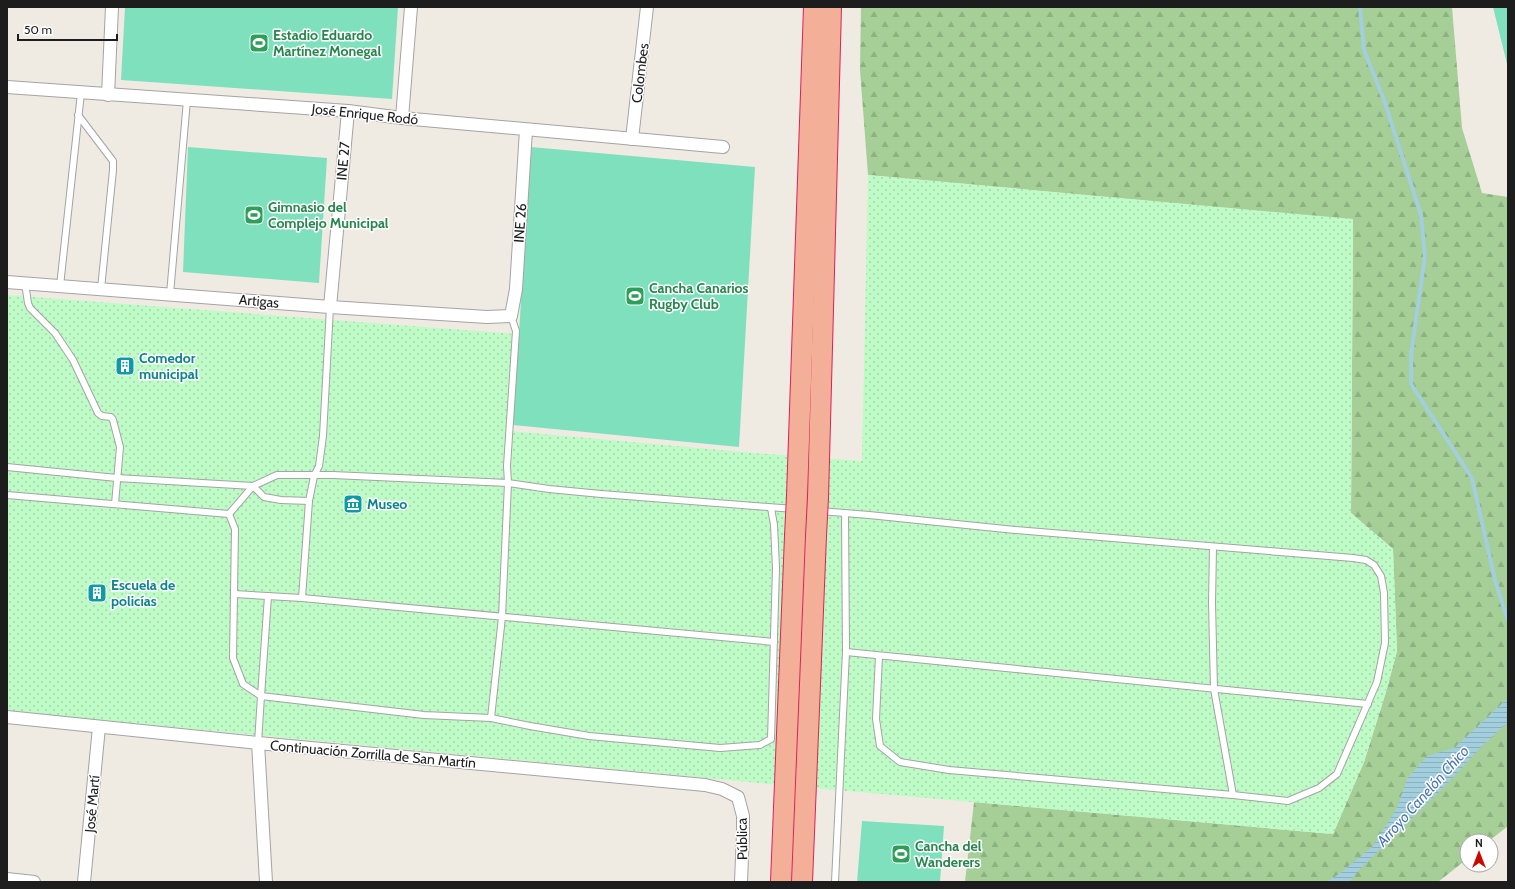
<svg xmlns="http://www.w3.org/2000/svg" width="1515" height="889" font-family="Cabin,sans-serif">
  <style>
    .forest { fill: url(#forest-firs) }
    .park { fill: url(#park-dots) }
    .pitch { fill: #7fe0be }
    .water { fill: url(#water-rules) }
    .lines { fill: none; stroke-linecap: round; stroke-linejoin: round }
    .stream { stroke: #a2cede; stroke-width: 4 }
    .service-casing { stroke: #a4a4a4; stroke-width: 8 }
    .minor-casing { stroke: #a4a4a4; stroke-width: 14 }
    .trunk-casing { stroke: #dd2059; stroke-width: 22 }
    .service { stroke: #fff; stroke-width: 6 }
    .minor { stroke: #fff; stroke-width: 12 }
    .trunk { stroke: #f4af98; stroke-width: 20 }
    .trunk-bridge-casing { stroke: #dd2059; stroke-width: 22; stroke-linecap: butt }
    .trunk-bridge { stroke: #f4af98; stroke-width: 20 }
    .labels { text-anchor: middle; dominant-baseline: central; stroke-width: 3; stroke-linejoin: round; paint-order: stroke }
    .leisure-label { font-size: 14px; font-weight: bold; fill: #27864d; stroke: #fff; text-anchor: start }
    .street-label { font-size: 14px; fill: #1d1d1d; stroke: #fff }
    .culture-label { font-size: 14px; font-weight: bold; fill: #0d838f; stroke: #fff; text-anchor: start }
    .water-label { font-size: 15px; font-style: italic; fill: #4877af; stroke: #fff }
  </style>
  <defs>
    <pattern id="forest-firs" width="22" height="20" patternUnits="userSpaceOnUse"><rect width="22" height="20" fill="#a5cf97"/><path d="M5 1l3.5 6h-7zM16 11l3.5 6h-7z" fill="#8eb182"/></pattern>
    <pattern id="park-dots" width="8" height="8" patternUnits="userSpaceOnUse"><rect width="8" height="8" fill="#befbc6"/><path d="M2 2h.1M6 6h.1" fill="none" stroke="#a3d7aa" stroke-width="1.8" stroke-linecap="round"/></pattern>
    <pattern id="water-rules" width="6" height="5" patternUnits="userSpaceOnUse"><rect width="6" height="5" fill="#a2cede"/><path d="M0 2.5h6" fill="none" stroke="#8bb0be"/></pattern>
  </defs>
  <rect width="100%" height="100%" fill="#efebe3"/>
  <polygon class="forest" points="861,7 1452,7 1462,128 1482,193 1508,197 1508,826 1489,841 1467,841 1467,859 1438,882 965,882 974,802 1333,834 1364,762 1386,692 1397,651 1393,549 1351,513 1353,220 868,175 860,70"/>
  <polygon class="park" points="868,175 1353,219 1351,513 1393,549 1397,651 1386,692 1364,762 1333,834 768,784 7,711 7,295 515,334 510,431 754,453 862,461"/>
  <g class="pitch">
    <polygon points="125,7 398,7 392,99 121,80"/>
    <polygon points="1493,7 1508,7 1508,68"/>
    <polygon points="188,147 327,158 319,283 183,272"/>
    <polygon points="531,147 755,167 739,447 513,425"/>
    <polygon points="862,821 944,826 940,882 857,882"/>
  </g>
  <polygon class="water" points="1508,698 1508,722 1482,746 1448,783 1361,868 1349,882 1326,882 1339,874 1372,847 1397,808 1407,779 1427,756 1454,748"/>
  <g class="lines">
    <polyline class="stream" points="1360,7 1364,50 1384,100 1421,215 1425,256 1411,355 1411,384 1472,478 1495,580 1508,621"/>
    <g class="service-casing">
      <g id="service">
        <polyline points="78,115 113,161 113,170 101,289"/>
        <polyline points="25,283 28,303 30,308 55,333 73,360 98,413 102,416 111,417 113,420 120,447 115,504"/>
        <polyline points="60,286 81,93"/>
        <polyline points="170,294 187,100"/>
        <polyline points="7,467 117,478 253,486 264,497 281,500 309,501"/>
        <polyline points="7,495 229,514"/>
        <polyline points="820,511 869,515 1015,530 1353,558 1366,560 1374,565 1381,576 1384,593 1385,643 1377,682 1337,774 1319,788 1288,801 1233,795 949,770 900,762 880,746 876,719 879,656"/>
        <polyline points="229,514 253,486 277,475 333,475 508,483 549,489 601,494 794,509"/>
        <polyline points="229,514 235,529 233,658 243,684 261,696"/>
        <polyline points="1213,547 1212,603 1214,689 1233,795"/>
        <polyline points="234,594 302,598 774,642"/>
        <polyline points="302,598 309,501 314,476 319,466 323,436 330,307"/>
        <polyline points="846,652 1368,704"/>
        <polyline points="261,696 268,596"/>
        <polyline points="491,718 530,726 589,736 720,748 760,745 771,739 776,568 774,525 771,508"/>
        <polyline points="258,743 261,696 424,715 491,718 502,617 508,483 507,466 516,331 511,316"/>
        <polyline points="835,882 846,652 845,513"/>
      </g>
    </g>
    <g class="minor-casing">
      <g id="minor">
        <polyline points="7,87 348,111 402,118 723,147"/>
        <polyline points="108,95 112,7"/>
        <polyline points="402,118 411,7"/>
        <polyline points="632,139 647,7"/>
        <polyline points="7,282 330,307 487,317 511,316 516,289 526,130"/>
        <polyline points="330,307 348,111"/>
        <polyline points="7,717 258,743 705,785 722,789 738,797 743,816 743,833 741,882"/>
        <polyline points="258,743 266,882"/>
        <polyline points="7,879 34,882"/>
        <polyline points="84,882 99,727"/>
      </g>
    </g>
    <g class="trunk-casing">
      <g id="trunk">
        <polyline points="797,496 814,7"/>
        <polyline points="818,498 831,7"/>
        <polyline points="781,882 795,536"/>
        <polyline points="802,882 816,536"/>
      </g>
    </g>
    <use href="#service" class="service"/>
    <use href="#minor" class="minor"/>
    <use href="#trunk" class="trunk"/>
    <g class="trunk-bridge-casing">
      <g id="trunk-bridge">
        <polyline points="795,536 797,496"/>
        <polyline points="816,536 818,498"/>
      </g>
    </g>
    <use href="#trunk-bridge" class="trunk-bridge"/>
  </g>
  <defs>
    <g id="stadium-square" transform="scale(1)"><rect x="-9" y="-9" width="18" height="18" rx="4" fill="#2e9e5b" stroke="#fff"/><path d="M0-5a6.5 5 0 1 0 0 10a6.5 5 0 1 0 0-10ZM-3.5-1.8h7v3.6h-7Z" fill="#fff"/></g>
    <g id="building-square" transform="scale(1)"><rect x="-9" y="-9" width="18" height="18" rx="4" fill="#0f9aa8" stroke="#fff"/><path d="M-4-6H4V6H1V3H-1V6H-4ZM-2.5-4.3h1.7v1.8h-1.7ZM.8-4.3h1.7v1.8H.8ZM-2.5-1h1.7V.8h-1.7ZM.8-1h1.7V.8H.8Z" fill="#fff"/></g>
    <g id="museum-square" transform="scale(1)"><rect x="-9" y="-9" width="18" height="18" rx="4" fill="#0f9aa8" stroke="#fff"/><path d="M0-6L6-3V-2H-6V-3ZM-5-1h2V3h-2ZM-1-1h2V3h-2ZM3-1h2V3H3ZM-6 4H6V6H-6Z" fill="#fff"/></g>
  </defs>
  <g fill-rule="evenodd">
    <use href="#stadium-square" x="259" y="43"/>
    <use href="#stadium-square" x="254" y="215"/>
    <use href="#stadium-square" x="635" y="296"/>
    <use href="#building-square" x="125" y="366"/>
    <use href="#museum-square" x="353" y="504"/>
    <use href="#building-square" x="97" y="593"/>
    <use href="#stadium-square" x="901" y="854"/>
  </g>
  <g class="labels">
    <g class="leisure-label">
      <text x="273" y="35">Estadio Eduardo<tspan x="273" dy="16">Martínez Monegal</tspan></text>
      <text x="268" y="207">Gimnasio del<tspan x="268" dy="16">Complejo Municipal</tspan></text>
      <text x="649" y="288">Cancha Canarios<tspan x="649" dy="16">Rugby Club</tspan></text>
      <text x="915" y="846">Cancha del<tspan x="915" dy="16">Wanderers</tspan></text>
    </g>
    <g class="street-label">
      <text transform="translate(640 73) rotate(-83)">Colombes</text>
      <text transform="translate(365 114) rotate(6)">José Enrique Rodó</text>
      <text transform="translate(343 161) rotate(-85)">INE 27</text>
      <text transform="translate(520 223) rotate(-86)">INE 26</text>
      <text transform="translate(259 301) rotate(5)">Artigas</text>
      <text transform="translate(373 754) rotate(5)">Continuación Zorrilla de San Martín</text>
      <text transform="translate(92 804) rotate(-85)">José Martí</text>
      <text transform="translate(742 839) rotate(-91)">Pública</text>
    </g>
    <g class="culture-label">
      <text x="139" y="358">Comedor<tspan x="139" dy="16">municipal</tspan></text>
      <text x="367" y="504">Museo</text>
      <text x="111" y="585">Escuela de<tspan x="111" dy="16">policías</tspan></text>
    </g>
    <g class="water-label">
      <text transform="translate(1423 796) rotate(-48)">Arroyo Canelón Chico</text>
    </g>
  </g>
  <rect width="1515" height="889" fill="none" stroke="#1d1d1d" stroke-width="16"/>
  <g transform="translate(1479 853)"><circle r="19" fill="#ffffff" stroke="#a5a5a5"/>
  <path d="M0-3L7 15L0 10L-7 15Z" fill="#cb0800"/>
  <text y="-6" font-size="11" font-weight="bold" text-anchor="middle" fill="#1d1d1d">N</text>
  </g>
  <path d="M18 34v6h99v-6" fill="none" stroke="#1d1d1d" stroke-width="2"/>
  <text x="24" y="34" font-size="12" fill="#1d1d1d" stroke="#ffffff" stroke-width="3" paint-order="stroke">50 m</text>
</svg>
